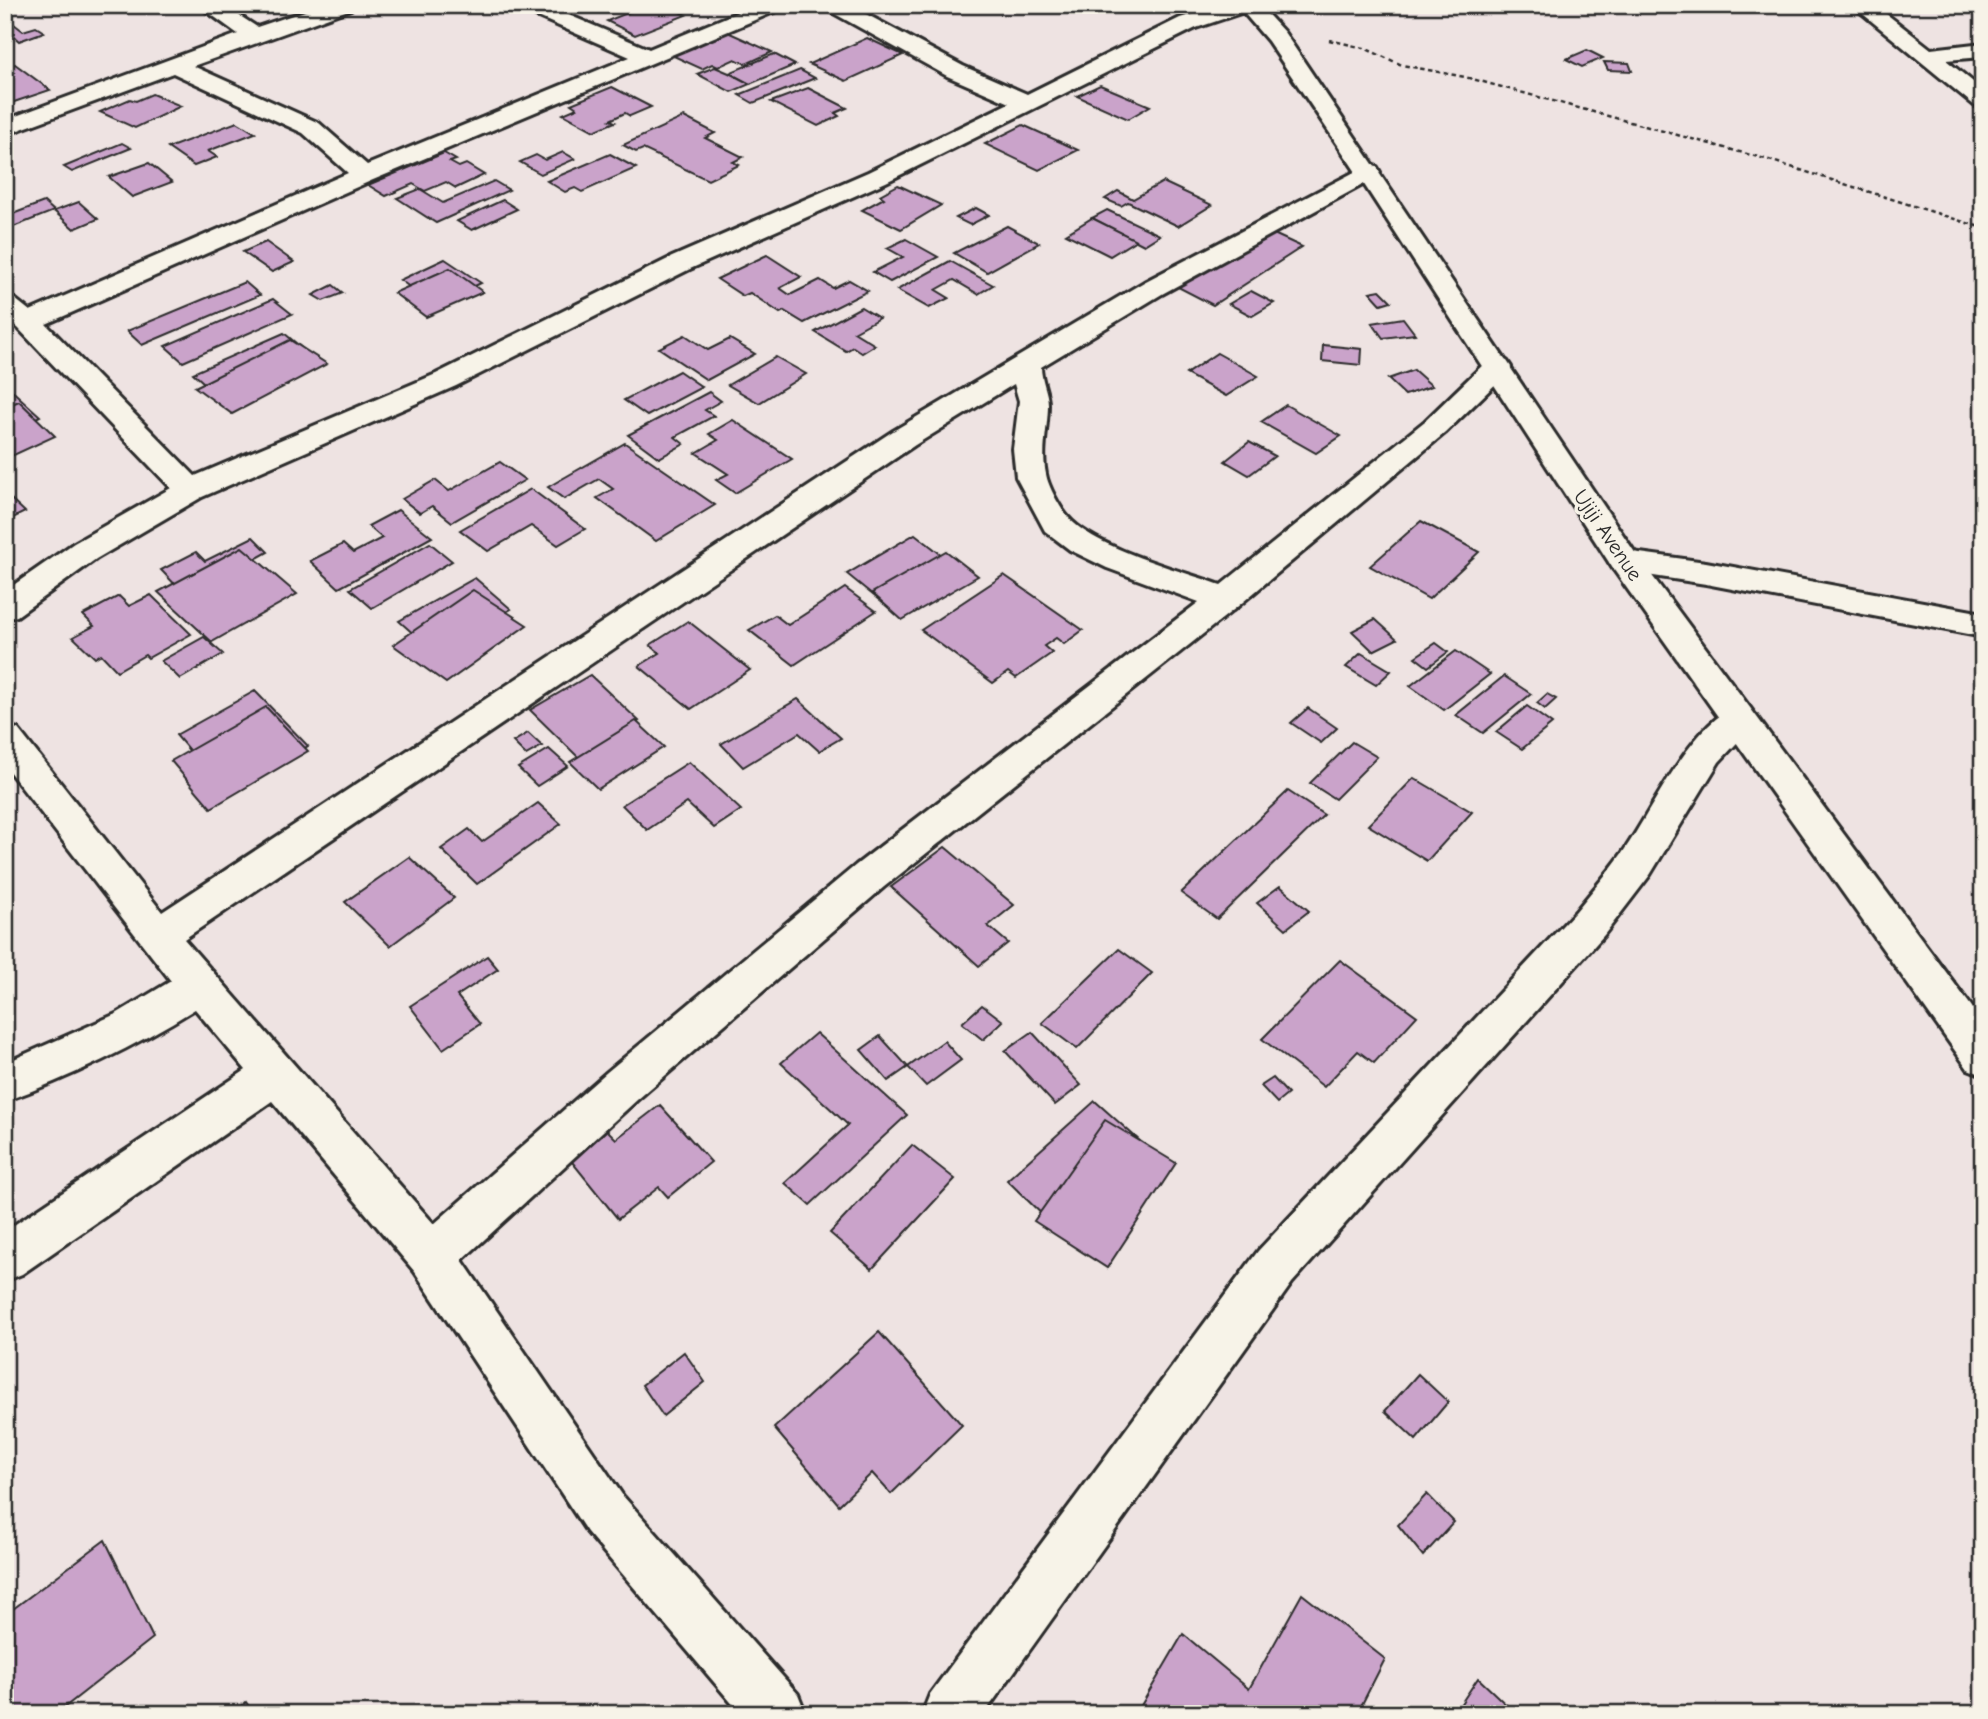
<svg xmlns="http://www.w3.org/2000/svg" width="1988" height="1719" font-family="'Comic Neue',sans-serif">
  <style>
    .building { fill: #caa3ca; stroke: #2b2b2b; stroke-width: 2 }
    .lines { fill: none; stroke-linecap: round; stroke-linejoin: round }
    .minor-casing { stroke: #2b2b2b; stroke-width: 6 }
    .major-casing { stroke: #2b2b2b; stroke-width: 6 }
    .path { stroke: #2b2b2b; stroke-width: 2.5; stroke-dasharray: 4.5 3.5; stroke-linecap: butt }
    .minor { fill: #f7f3e8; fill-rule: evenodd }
    .major { fill: #f7f3e8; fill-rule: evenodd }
    .labels { text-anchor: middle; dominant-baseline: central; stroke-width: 7; stroke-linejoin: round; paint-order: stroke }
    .street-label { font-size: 21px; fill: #2b2b2b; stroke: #f7f3e8 }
  </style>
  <rect width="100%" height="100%" fill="#eee3e2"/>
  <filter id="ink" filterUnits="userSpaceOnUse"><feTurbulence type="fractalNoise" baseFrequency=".0143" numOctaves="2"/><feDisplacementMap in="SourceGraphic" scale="14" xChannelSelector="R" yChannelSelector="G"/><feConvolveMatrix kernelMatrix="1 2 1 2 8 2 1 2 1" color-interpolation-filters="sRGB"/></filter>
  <g filter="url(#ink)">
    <g class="building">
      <polygon points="259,5 294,5 270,13"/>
      <polygon points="647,5 666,5 686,15 635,35 607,21"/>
      <polygon points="10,21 23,31 36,27 44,32 19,41 12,35 5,38 5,23"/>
      <polygon points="721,29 772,52 746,64 735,59 718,67 712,64 702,69 667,53 687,44 694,48 701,44 695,41"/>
      <polygon points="867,38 903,55 846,81 809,64"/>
      <polygon points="1587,50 1603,58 1582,67 1566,59"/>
      <polygon points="774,54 795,65 750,84 729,73"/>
      <polygon points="1604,62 1629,63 1632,71 1608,70"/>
      <polygon points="15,64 50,90 5,105 5,68"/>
      <polygon points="715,67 729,73 750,84 731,92 697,74"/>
      <polygon points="800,70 815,78 753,103 739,95"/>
      <polygon points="1100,85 1150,106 1128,119 1077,96"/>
      <polygon points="612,87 651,107 630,116 625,113 610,120 615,122 594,131 563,114 577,108 571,104"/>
      <polygon points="808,88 847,108 835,113 839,116 818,126 771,102"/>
      <polygon points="152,94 181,106 135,128 100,112 130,99 136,101"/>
      <polygon points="684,117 715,133 705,138 743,157 733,162 739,165 708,180 643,149 636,152 623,145"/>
      <polygon points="237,122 255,133 208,151 217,157 194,166 168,148"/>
      <polygon points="1023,125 1078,150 1039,170 985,144"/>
      <polygon points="122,143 131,148 72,172 64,167"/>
      <polygon points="563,152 575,159 541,174 520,162 536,155 545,160"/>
      <polygon points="444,153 456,160 450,162 459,167 466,164 484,175 456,188 446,182 425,191 413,184 386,196 368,185"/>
      <polygon points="610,154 636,168 582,192 575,188 565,192 547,181"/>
      <polygon points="149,163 172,182 132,197 109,177"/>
      <polygon points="494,181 509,190 436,223 397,198 420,189 443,203"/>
      <polygon points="1163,182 1212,205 1178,226 1128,202 1121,206 1105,199 1118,191 1133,199"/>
      <polygon points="898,185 941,205 901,229 862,210 884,198 880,195"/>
      <polygon points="503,200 517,209 472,230 457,221"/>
      <polygon points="44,202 54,211 8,229 5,226 5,217"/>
      <polygon points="79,202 98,219 74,229 54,211"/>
      <polygon points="976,208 989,215 970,225 956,218"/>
      <polygon points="1107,210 1160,235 1144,245 1092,218"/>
      <polygon points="1092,218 1136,240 1110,256 1066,234"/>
      <polygon points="1007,226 1039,243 987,272 954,253"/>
      <polygon points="1263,229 1302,247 1213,305 1174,285"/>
      <polygon points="906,239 938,257 890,282 873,272 903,257 887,248"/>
      <polygon points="266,242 294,262 272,272 243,252"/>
      <polygon points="767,255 801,277 780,288 790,295 820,280 833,288 849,280 868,291 804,323 784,311 780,313 750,293 743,296 717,279"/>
      <polygon points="445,259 481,283 435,305 400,280"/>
      <polygon points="950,261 993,285 978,294 954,280 936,290 949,298 929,308 897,290"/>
      <polygon points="450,268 483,292 426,317 394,293"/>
      <polygon points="245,282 260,295 142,345 127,331"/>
      <polygon points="333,285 343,293 323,301 313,295"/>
      <polygon points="1380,290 1391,301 1381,304 1370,292"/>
      <polygon points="1251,291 1274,303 1252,316 1229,304"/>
      <polygon points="273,299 292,314 183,362 165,346"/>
      <polygon points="861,307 879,318 854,332 875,345 862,353 853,347 846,351 815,332"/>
      <polygon points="1403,318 1415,334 1383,338 1372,323"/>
      <polygon points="284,333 315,359 224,401 193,373"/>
      <polygon points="685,335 708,350 730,339 755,354 707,380 659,348"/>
      <polygon points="290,340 327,364 232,414 195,387"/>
      <polygon points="1323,345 1362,349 1361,365 1322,361"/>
      <polygon points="1217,353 1258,376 1226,396 1186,374"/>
      <polygon points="776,357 806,374 759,403 728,385"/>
      <polygon points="1414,370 1432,386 1405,395 1388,379"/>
      <polygon points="679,371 702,387 647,416 624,400"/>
      <polygon points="8,387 40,416 26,423 32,429 5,441 5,389"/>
      <polygon points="709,392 721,401 705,410 714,416 675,437 684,444 659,458 628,435"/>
      <polygon points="19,401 55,436 5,459 5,407"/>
      <polygon points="1286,405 1341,436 1316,453 1261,422"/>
      <polygon points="733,420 792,459 735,493 716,480 728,474 696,453 718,440 709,434"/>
      <polygon points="1249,442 1275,456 1249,475 1225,461"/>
      <polygon points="625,443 715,505 656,541 597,498 613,489 599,479 564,499 548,487"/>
      <polygon points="500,462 525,480 452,522 432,506 420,513 402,499 435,480 449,491"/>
      <polygon points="531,489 585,529 558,545 531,526 488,551 460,530"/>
      <polygon points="10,498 25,512 5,522 5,500"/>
      <polygon points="398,510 432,537 339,588 310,561 343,544 353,553 382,538 368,526"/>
      <polygon points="1421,521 1479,552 1429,599 1370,566"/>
      <polygon points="915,534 952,563 884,604 847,574"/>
      <polygon points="253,537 268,552 248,563 274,587 210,621 161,570 196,552 205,561"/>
      <polygon points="430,543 452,561 372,608 350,589"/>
      <polygon points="242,547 297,594 212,642 158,592"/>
      <polygon points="946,551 978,576 902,620 872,593"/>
      <polygon points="1004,575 1083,630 1064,644 1056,638 1044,646 1052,653 1016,678 1008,672 993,683 921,630"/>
      <polygon points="475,578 511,609 435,653 399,621"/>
      <polygon points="845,588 876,611 794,665 749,630 775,615 788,625"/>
      <polygon points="473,590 527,625 446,683 393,645"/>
      <polygon points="151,595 191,634 148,658 145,655 117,671 101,654 95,658 73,637 94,626 83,615 119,596 129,606"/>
      <polygon points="1375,619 1397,639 1373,651 1352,631"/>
      <polygon points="688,621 750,670 691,709 639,666 660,653 650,645"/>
      <polygon points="204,637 223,654 180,679 161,661"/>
      <polygon points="1436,643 1448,652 1428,667 1415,657"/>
      <polygon points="1456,651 1490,674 1444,710 1410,686"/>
      <polygon points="1361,653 1391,671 1376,685 1346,667"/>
      <polygon points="590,675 639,721 579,758 530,710"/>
      <polygon points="1504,676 1531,694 1483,733 1456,715"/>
      <polygon points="255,691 308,746 276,765 265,753 216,782 176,735"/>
      <polygon points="1547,694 1556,699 1545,709 1537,703"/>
      <polygon points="798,699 841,738 819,751 799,733 743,767 721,744"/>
      <polygon points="1527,706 1552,724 1522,749 1496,732"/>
      <polygon points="266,707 308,751 211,808 171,761"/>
      <polygon points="1308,708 1337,728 1321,743 1291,723"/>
      <polygon points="636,721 664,747 598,789 570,762"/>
      <polygon points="528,733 542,746 526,755 513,742"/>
      <polygon points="1352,742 1377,757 1335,799 1310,783"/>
      <polygon points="549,749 568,766 537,786 518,768"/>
      <polygon points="689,762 741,810 714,828 687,803 647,830 622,805"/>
      <polygon points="1414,778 1472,812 1427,861 1368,825"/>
      <polygon points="1288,791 1324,815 1217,919 1181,893"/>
      <polygon points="538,803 561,824 477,884 441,849 469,829 482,842"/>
      <polygon points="945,847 1014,905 988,926 1008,943 979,966 891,887"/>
      <polygon points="409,857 454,898 390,946 345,902"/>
      <polygon points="1280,886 1309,911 1286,929 1257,903"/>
      <polygon points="1119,949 1152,973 1077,1049 1042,1023"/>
      <polygon points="487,956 498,969 457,996 480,1024 443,1049 410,1006"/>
      <polygon points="1340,960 1417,1016 1374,1063 1358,1051 1324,1087 1262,1039"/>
      <polygon points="982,1005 1003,1021 983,1040 962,1023"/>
      <polygon points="1032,1032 1081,1085 1055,1105 1005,1051"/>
      <polygon points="816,1033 907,1115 810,1205 785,1183 848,1125 781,1063"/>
      <polygon points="880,1036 908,1067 888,1081 861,1050"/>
      <polygon points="944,1041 961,1060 926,1086 908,1067"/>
      <polygon points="1273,1078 1288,1094 1277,1103 1261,1086"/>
      <polygon points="1095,1101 1149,1149 1108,1188 1120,1199 1090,1227 1078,1215 1061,1233 1007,1180"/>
      <polygon points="660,1105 711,1162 668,1197 659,1187 618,1219 568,1157 606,1129 616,1139"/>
      <polygon points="1105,1120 1176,1163 1107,1268 1034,1221"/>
      <polygon points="912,1145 955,1179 872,1269 830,1233"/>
      <polygon points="879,1332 962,1425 891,1494 872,1473 839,1505 774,1428"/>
      <polygon points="684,1352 705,1382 663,1416 642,1385"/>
      <polygon points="1418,1374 1448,1402 1416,1440 1385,1411"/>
      <polygon points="1427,1494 1454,1522 1423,1556 1398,1525"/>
      <polygon points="105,1540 153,1638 56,1714 5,1714 5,1615"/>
      <polygon points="1302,1594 1385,1659 1357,1714 1136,1714 1183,1634 1249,1689"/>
      <polygon points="1478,1678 1516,1714 1454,1714"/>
      <polygon points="246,1702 254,1714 233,1714"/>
    </g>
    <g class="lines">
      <g class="minor-casing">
        <g id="minor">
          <polygon points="198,5 223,5 257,27 323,5 354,5 351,9 193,66 319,123 367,165 630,57 520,9 517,5 545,5 649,49 755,5 784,5 781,9 373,180 46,324 195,476 436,374 672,257 868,172 1009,103 947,76 826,9 823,5 849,5 963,66 1027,94 1180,18 1223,5 1256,5 1253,9 1196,28 886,182 690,269 456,386 202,497 96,559 17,616 5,619 5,591 74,543 171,488 18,328 5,318 5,297 15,299 30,311 348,173 303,133 173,73 5,135 5,120 238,34"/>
          <polygon points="1852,5 1875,5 1931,49 1983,43 1983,57 1946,60 1983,90 1983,108 1975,106"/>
          <path d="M 1368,165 L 1377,167 L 1380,172 L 1377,177 L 1162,294 L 1041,367 C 1041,380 1048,392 1048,404 C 1048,428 1041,450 1046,474 C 1048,486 1060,508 1068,517 C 1094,548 1182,571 1221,585 L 1425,421 L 1487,361 L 1497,358 L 1507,361 L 1511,367 L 1507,373 L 1445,433 L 1237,607 L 884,887 L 637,1100 L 462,1260 L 623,1496 L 798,1694 L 806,1714 L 741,1714 L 587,1532 L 415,1272 L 272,1101 L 22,1274 L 5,1281 L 5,1231 L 246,1070 L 195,1009 C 134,1047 72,1077 5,1101 L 5,1063 L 116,1014 L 171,981 L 5,766 L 5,726 L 18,729 L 162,912 L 893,431 L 1144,282 ZM 1014,384 L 1019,401 L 1013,449 L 1016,477 L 1045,531 L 1070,550 L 1107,568 L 1199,602 L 856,865 L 607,1072 L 434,1224 L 184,939 L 915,445 Z"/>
          <polygon points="1625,551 1706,562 1983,613 1983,637 1706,584 1614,570 1609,562 1614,554"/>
          <path d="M 1737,707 L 1750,711 L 1755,720 L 1750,729 L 1719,762 L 1650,875 L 1604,935 L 1292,1283 L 984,1714 L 922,1714 L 930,1694 L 1258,1251 L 1576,911 C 1591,892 1608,873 1623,852 C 1650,814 1693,720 1737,707 Z"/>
        </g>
      </g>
      <g class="major-casing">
        <polygon id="major" points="1237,5 1259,5 1284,32 1636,554 1983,1022 1983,1075 1968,1069 1614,570 1356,172 1268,41"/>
      </g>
      <polyline class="path" points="1329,40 1364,48 1402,65 1465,77 1769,160 1983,228"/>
      <use href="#minor" class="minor"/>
      <use href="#major" class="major"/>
    </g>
  </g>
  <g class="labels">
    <g class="street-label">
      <text transform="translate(1608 535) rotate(56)">Ujiji Avenue</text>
    </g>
  </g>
  <rect width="1988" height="1719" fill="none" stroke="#f7f3e8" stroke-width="28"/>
  <rect x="14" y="14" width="1960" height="1691" fill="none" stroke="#2b2b2b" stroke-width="2.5" filter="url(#ink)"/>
</svg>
